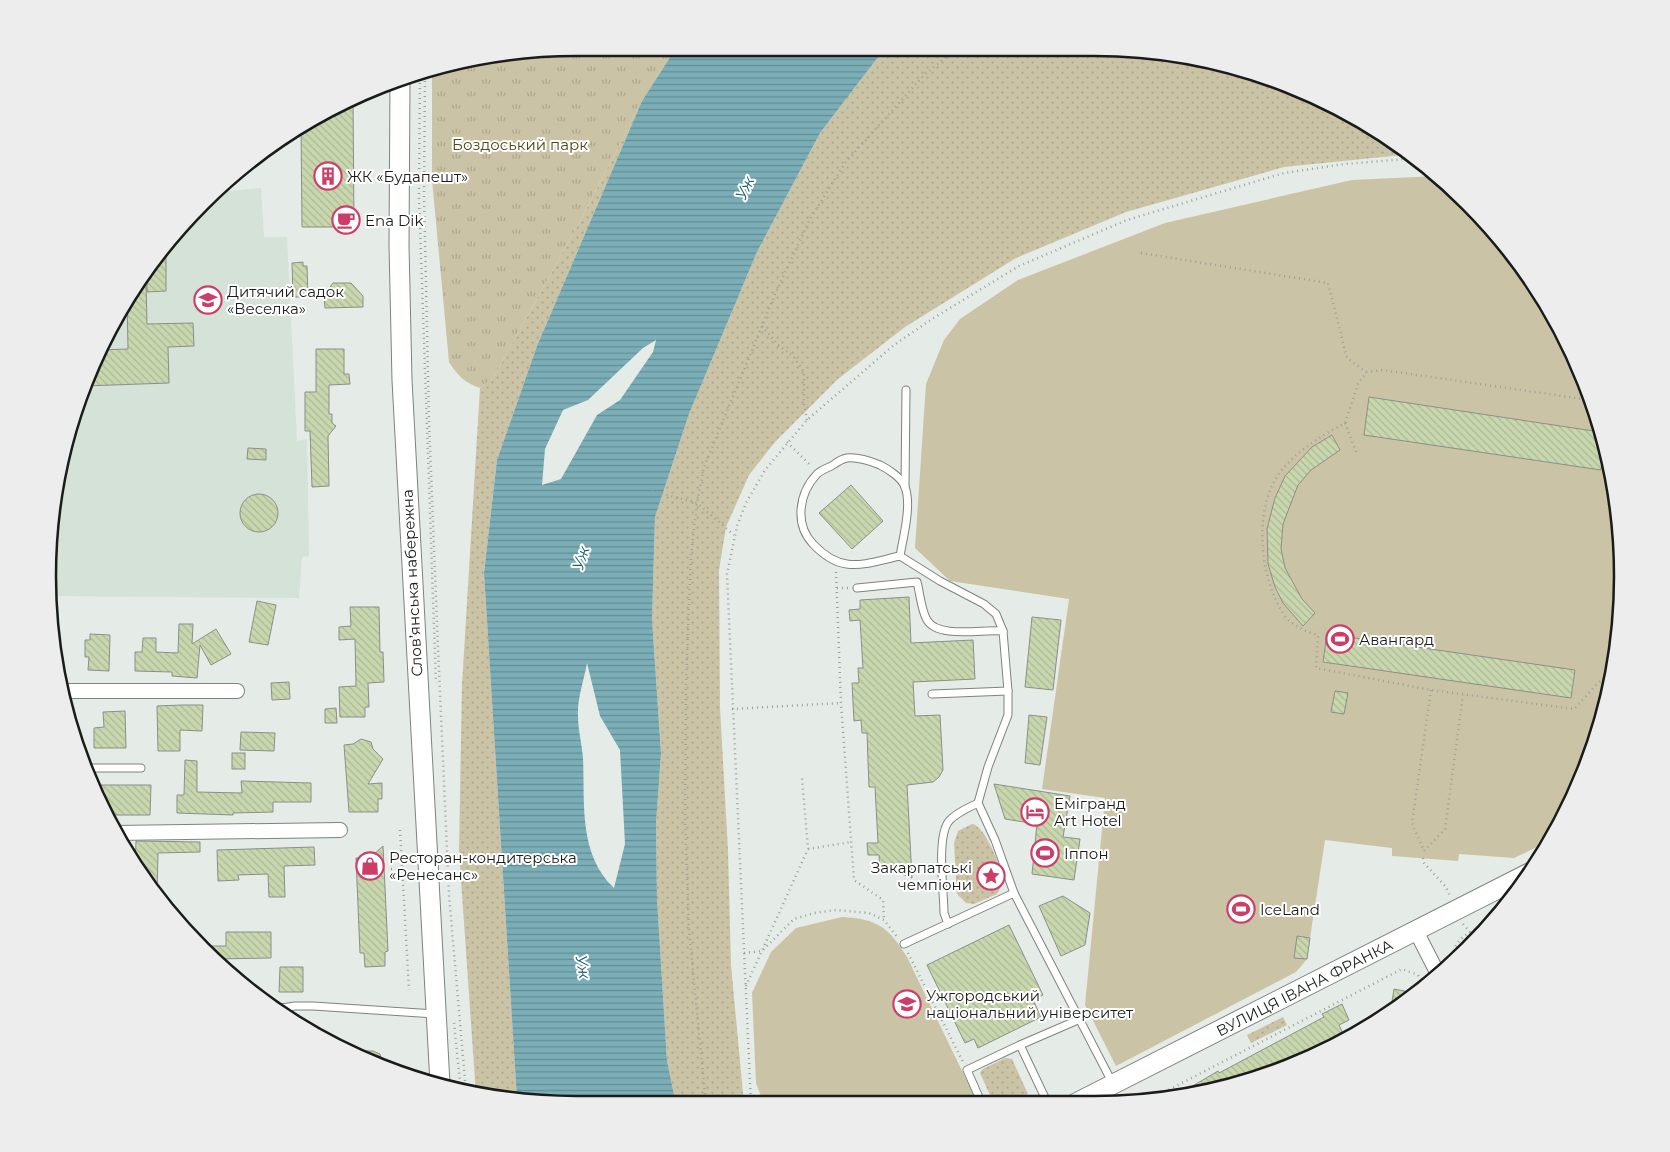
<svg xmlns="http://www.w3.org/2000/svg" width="1670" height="1152" font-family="Montserrat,sans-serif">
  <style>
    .built { fill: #d4e2d7 }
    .grass { fill: url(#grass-dots) }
    .park { fill: url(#park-tufts) }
    .pitch { fill: #cbc3a5 }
    .water { fill: url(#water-rules); fill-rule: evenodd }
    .building { fill: url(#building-back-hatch); stroke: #8c8f88 }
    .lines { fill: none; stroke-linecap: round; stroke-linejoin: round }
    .lane-casing { stroke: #7d837e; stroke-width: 9 }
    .street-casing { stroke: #7d837e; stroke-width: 16 }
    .secondary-casing { stroke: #7d837e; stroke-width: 21 }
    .path { stroke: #9ba09c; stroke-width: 2.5; stroke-dasharray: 1 4; stroke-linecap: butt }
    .lane { stroke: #fff; stroke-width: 7 }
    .street { stroke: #fff; stroke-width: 14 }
    .secondary { stroke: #fff; stroke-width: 19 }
    .labels { text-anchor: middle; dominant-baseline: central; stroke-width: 4; stroke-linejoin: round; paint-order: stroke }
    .park-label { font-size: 15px; fill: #534615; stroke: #fff }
    .poi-label { font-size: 15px; fill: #191c1a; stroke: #fff; text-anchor: start }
    .street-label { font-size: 15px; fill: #191c1a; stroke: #fff }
    .water-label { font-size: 16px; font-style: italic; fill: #1d616d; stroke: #fff }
    .rim { fill: none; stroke: #191c1a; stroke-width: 2.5 }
  </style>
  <defs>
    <pattern id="grass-dots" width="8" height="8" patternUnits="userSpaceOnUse" patternTransform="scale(1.25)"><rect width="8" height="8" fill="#cbc3a5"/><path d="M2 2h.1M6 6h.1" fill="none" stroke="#aea78d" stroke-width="1.8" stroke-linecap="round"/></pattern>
    <pattern id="park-tufts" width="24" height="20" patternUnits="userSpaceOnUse" patternTransform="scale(1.25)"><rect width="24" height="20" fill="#cbc3a5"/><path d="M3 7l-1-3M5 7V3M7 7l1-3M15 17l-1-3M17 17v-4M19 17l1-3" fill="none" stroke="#aea78d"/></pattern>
    <pattern id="water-rules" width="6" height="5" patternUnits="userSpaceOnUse" patternTransform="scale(1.25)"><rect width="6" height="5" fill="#7baeb7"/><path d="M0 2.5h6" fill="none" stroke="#648d94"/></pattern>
    <pattern id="building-back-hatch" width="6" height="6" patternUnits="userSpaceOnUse" patternTransform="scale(1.25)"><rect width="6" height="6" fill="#c9d7af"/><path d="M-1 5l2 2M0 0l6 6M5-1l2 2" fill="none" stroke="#acb896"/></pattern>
  </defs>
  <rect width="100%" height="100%" fill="#e5ebe6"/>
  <polygon class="built" points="261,188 264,237 287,237 297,441 307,439 309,556 302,557 299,598 49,596 48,576 52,507 88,373 136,283 178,228 219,192"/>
  <g class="grass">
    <polygon points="885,48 1094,48 1197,58 1328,102 1412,154 1284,167 1126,212 1016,258 905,327 838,379 775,442 749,475 726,527 719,570 720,708 728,850 731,965 744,1104 676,1104 667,1061 657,899 656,824 661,754 652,619 655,517 689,414 757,252 820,133"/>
    <polygon points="642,101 537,346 497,460 484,573 517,1099 476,1095 459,851 462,685 480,388 493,378 580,221"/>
    <path d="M 972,824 C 984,825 999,863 1002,875 C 1003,881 1001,888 997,894 L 974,904 L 966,903 L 957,894 L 954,843 L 958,831 Z"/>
    <polygon points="1283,1017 1287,1025 1251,1043 1247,1035"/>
    <polygon points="1005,1058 1012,1059 1028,1094 1011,1104 994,1104 980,1073 983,1069"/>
  </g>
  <path class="park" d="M 576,48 L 676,48 L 642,101 L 580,221 L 493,378 L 480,388 C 465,383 458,376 449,362 L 432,179 L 432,68 Z"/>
  <g class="pitch">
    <polygon points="1438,176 1468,203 1534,283 1582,374 1612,473 1622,576 1612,679 1582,779 1549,841 1514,858 1459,854 1458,861 1392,856 1392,848 1325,840 1310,938 1294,957 1307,959 1296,972 1116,1066 1085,1005 1105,798 1042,789 1069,599 950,581 915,548 926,384 944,340 960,319 1018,280 1165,223 1352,180"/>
    <path d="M 842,917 C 878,919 888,927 907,957 L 978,1104 L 764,1104 L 756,1083 L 752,993 L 771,952 L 796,928 Z"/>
  </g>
  <path class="water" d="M 676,48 L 885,48 L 820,133 L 757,252 L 689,414 L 655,517 L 652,619 L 661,754 L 656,824 L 657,899 L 667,1061 L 676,1104 L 576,1104 L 517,1099 L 484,573 L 497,460 L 537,346 L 642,101 ZM 656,340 L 653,352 L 620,400 L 597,415 L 561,479 L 542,485 L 545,449 L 563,410 L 588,400 L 643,348 ZM 587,663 L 600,716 L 620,750 L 625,844 L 614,888 C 578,854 585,803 583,758 C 582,744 578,730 578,716 C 577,699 584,680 587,663 Z"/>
  <g class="building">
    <polygon points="353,98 354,227 302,227 301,126"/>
    <polygon points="156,257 166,257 166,291 147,292 147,269"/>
    <polygon points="303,262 303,266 307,266 308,297 293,297 292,263"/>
    <polygon points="146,282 147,324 193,323 194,346 168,347 169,383 84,386 88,373 100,350 128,349 127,300 136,283"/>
    <polygon points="333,283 351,283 363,296 363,307 325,308 324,295"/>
    <polygon points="316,349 344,349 344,374 349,374 350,384 329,385 329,414 332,414 332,423 336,426 328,436 329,486 312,487 310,431 305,431 305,392 316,392"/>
    <polygon points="1369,397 1600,432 1604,447 1601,470 1364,435"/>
    <polygon points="1332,435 1340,450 1311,470 1298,485 1283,524 1281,549 1285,568 1302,599 1315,613 1303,626 1283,603 1275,587 1268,564 1267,529 1275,498 1285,476 1312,447"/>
    <polygon points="248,448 266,449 266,460 247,459"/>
    <polygon points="851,485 883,521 852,549 819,513"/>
    <circle cx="259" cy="513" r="19"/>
    <polygon points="909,597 911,643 973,640 975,679 913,682 915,716 940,715 943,770 939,777 933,782 907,785 912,878 897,872 880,873 879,855 868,855 867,843 878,843 875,787 869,787 867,733 862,733 861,720 854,721 852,683 859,683 858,668 863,668 860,620 850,621 849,610 860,609 860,600"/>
    <polygon points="257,601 276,605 268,645 249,642"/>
    <polygon points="350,607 379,607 380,652 383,652 384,682 368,683 369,707 365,707 365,717 340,717 339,687 356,686 355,639 339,640 339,627 351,626"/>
    <polygon points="1032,617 1061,620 1053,690 1025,687"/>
    <polygon points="179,624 193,624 192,644 216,629 231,654 211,665 200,645 197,678 172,676 172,672 135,671 135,652 142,652 143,638 156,638 156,652 178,653"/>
    <polygon points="90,634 110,635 109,671 88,670 89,657 85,657 85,640 90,640"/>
    <polygon points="1327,634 1575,670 1571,698 1323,662"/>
    <polygon points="289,682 290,699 272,700 271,683"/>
    <polygon points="1335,691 1348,693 1344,714 1331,712"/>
    <polygon points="182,705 203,705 202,731 180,730 180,751 158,751 157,706"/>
    <polygon points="336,708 337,723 325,723 325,709"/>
    <polygon points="125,711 126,748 94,748 94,728 104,727 103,712"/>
    <polygon points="1029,715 1047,717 1040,765 1025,763"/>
    <polygon points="241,732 275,733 274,751 240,750"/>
    <polygon points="361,739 371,742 373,749 383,759 368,784 382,783 382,799 378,799 378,812 349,812 344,745 353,744"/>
    <rect x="232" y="753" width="13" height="16"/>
    <polygon points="185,760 197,761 197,792 242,793 241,781 311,783 311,802 273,802 273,812 233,813 233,815 177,813 177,795 184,795"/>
    <polygon points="994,784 1070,796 1063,837 1080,839 1074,880 1032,874 1037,824 1005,819"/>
    <polygon points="94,785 151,785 150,815 105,815"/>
    <polygon points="136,841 200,842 200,852 158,853 157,895 135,867"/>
    <polygon points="383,846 388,951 385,952 385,966 365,967 364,953 360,953 356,858 371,857"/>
    <polygon points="314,847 315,865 284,866 285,897 269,897 268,874 238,875 239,880 218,881 217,850"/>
    <polygon points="1063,896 1090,913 1085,945 1061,956 1039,906"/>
    <polygon points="1009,925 1043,995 1033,1000 1041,1017 978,1048 974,1039 965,1043 927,965"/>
    <polygon points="226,932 271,932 271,958 214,959 199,946 226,946"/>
    <polygon points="1297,936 1310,938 1307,959 1294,958"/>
    <polygon points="280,967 303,967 303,992 279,992"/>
    <polygon points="1394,989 1415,993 1390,1014"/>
    <polygon points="1342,1004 1349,1020 1339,1025 1344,1036 1329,1043 1332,1048 1328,1050 1283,1065 1282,1062 1260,1073 1197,1094 1174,1097 1218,1071 1219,1073 1324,1017 1322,1014"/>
    <polygon points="349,1051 373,1051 380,1054 383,1067"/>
  </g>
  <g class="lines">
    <g class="lane-casing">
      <g id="lane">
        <polyline points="905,487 906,390"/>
        <path d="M 900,556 C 863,564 842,575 813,544 C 794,524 799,493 817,474 C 821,470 828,468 833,465 C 837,462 842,459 847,458 C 858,457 870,461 880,465 C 888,469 902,478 905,487 C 912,505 903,538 900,556 L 940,581 L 984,604 L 996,614 L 1003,631"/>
        <path d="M 857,588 L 917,582 C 920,593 921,610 927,620 C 938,639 983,629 1003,631 L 1008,691 L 1008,715 L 988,767 L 978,803 L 995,840 L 1014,893 L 1113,1084"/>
        <polyline points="932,694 1008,691"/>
        <polyline points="88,768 141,768"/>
        <path d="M 948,924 L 944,913 C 944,892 936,837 949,821 C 957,812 968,808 978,803"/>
        <polyline points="904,944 1014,893"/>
        <polyline points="275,1009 295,1006 313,1006 435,1014"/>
        <polyline points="284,1016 284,1008"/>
        <polyline points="1020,1045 1080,1019"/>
        <polyline points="982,1104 967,1070 1020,1045 1048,1104"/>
      </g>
    </g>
    <g class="street-casing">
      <g id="street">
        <polyline points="62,691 237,691"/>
        <polyline points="115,833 340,830"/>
        <polyline points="1416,931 1438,974"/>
      </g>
    </g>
    <g class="secondary-casing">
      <g id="secondary">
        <polyline points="400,80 399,245 402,380 440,1084"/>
        <path id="s1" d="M 1074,1104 L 1533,871"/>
      </g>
    </g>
    <g class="path">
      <polyline points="425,71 424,195 429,421 438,648 449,895 466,1092"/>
      <polyline points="420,73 419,198 436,683"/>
      <polyline points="1141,253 1328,283 1347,358 1366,372"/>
      <polyline points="762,326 778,345 793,356 804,372 804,403 807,420"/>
      <path d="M 1590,400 L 1383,370 L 1367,372 L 1358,384 L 1345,423 C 1321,436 1298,450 1281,471 C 1253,506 1259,577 1283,613 C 1291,626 1305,631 1318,635 L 1316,668 L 1431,690 L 1574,709 L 1600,681 L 1613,673"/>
      <polyline points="1345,423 1357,454"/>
      <polyline points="787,442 811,466"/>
      <polyline points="652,491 697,503 734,535"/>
      <polyline points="836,572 841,703 854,880 883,900 884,920"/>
      <polyline points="837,588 848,588"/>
      <polyline points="1431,690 1412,823 1424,851 1445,829 1463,695"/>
      <polyline points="732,709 841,703"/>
      <polyline points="400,830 409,990"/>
      <polyline points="808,849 851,842"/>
      <polyline points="1423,858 1423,862 1446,887 1450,896"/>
      <polyline points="391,869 402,869"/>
      <polyline points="1463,924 1470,932"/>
      <polyline points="744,953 762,951 794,919 814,913 836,910 869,913 884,920 898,938"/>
      <polyline points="908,953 963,1062"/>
      <path d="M 1454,961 C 1449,939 1475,929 1491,922"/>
      <polyline points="746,986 808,849 802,778"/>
      <polyline points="454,1023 461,1091"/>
      <polyline points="1151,1099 1402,969 1418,975 1424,985"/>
      <polyline points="706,1104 689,930 685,817 686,681 691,555 697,503 704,467 776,292 809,221 845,163 925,74 958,48"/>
      <polyline points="751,1104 727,574 737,526 746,503 765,470 807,420 894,345 932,319 1019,266 1127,220 1284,173 1345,164 1418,158"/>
    </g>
    <use href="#lane" class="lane"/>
    <use href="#street" class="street"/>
    <use href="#secondary" class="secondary"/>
  </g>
  <defs>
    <g id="building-ring" transform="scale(1.4375)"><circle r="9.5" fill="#fff" stroke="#cc3e68" stroke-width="1.5"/><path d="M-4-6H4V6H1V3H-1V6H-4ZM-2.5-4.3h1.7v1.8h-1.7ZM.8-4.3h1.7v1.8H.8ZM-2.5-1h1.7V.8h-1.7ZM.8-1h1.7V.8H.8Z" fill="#cc3e68"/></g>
    <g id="cafe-ring" transform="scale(1.4375)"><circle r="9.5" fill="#fff" stroke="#cc3e68" stroke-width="1.5"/><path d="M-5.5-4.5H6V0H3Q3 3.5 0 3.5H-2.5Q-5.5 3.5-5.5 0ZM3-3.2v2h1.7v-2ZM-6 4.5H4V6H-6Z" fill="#cc3e68"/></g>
    <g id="school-ring" transform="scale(1.4375)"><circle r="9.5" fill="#fff" stroke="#cc3e68" stroke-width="1.5"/><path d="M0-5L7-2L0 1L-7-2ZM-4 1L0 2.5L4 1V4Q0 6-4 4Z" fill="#cc3e68"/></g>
    <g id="stadium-ring" transform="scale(1.4375)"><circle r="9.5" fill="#fff" stroke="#cc3e68" stroke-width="1.5"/><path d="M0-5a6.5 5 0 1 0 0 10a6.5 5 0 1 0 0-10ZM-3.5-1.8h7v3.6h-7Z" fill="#cc3e68"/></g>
    <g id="hotel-ring" transform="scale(1.4375)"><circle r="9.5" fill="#fff" stroke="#cc3e68" stroke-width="1.5"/><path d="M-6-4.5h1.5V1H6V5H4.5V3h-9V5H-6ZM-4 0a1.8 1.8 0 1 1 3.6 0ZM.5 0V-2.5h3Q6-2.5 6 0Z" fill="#cc3e68"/></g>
    <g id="shop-ring" transform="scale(1.4375)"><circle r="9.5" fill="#fff" stroke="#cc3e68" stroke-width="1.5"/><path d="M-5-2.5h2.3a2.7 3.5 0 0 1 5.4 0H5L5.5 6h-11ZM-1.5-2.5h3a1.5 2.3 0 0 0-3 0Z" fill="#cc3e68"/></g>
    <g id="sight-ring" transform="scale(1.4375)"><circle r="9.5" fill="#fff" stroke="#cc3e68" stroke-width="1.5"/><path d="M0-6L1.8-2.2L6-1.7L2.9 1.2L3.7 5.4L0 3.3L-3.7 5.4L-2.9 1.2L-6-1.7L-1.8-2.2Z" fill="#cc3e68"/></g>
    <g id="university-ring" transform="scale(1.4375)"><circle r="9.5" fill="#fff" stroke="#cc3e68" stroke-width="1.5"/><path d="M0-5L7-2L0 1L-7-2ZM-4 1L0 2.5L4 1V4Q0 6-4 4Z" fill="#cc3e68"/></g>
  </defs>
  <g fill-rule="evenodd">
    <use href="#building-ring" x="328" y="176"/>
    <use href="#cafe-ring" x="346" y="220"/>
    <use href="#school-ring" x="208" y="300"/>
    <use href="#stadium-ring" x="1340" y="639"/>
    <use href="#hotel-ring" x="1035" y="812"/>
    <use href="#stadium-ring" x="1045" y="853"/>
    <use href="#shop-ring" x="370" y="866"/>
    <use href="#sight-ring" x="991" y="876"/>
    <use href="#stadium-ring" x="1241" y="909"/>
    <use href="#university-ring" x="907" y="1004"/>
  </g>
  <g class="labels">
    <g class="park-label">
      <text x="520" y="144">Боздоський парк</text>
    </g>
    <g class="poi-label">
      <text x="347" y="176">ЖК «Будапешт»</text>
      <text x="365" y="220">Ena Dik</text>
      <text x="227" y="291">Дитячий садок<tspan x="227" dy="17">«Веселка»</tspan></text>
      <text x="1359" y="639">Авангард</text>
      <text x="1054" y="803">Емігранд<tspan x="1054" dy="17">Art Hotel</tspan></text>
      <text x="1064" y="853">Іппон</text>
      <text x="389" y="857">Ресторан-кондитерська<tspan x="389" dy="17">«Ренесанс»</tspan></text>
      <text x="972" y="867" text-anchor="end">Закарпатські<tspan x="972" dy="17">чемпіони</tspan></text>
      <text x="1260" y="909">IceLand</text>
      <text x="926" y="995">Ужгородський<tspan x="926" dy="17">національний університет</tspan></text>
    </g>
    <g class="street-label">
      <text transform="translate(412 583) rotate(-93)">Словʼянська набережна</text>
      <text stroke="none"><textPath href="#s1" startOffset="258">ВУЛИЦЯ ІВАНА ФРАНКА</textPath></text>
    </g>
    <g class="water-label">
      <text transform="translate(745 188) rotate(-65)">Уж</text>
      <text transform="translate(581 558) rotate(-72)">Уж</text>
      <text transform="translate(583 967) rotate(80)">Уж</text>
    </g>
  </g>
  <path d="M0 0H1670V1152H0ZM576 56H1094A520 520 0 0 1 1614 576V576A520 520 0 0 1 1094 1096H576A520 520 0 0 1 56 576V576A520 520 0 0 1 576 56Z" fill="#ededed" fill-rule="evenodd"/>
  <path class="rim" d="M576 56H1094A520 520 0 0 1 1614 576V576A520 520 0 0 1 1094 1096H576A520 520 0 0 1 56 576V576A520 520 0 0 1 576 56Z"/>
</svg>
